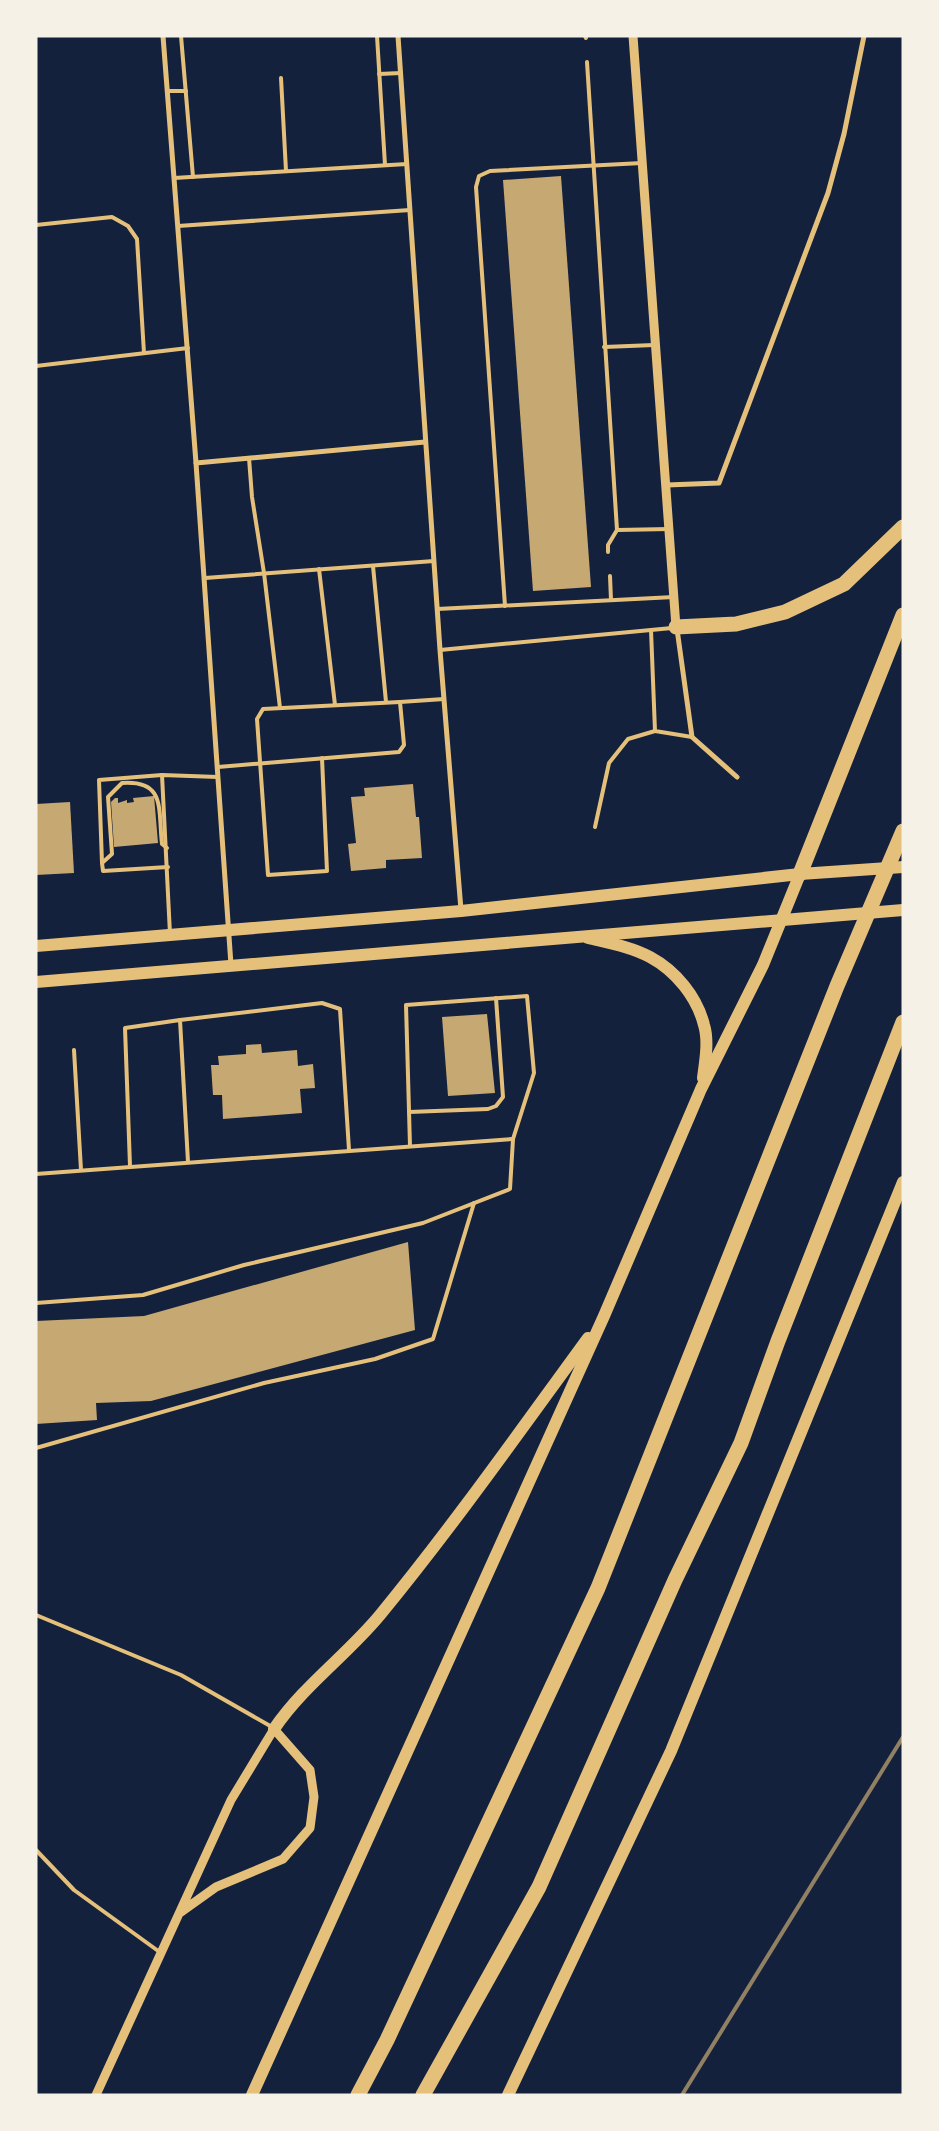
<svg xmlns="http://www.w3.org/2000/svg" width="939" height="2131" font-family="'Varela Round',sans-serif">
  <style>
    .building { fill: #c6a872 }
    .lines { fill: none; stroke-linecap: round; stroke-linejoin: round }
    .service { stroke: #e5c07b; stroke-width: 4 }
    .minor { stroke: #e5c07b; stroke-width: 5 }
    .tertiary { stroke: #e5c07b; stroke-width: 9 }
    .primary { stroke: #e5c07b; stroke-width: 12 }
    .motorway { stroke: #e5c07b; stroke-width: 15 }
    .rail { stroke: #918062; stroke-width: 4 }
  </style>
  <rect width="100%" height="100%" fill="#14213d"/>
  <g class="building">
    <polygon points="561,176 591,587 533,591 503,180"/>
    <polygon points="413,784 416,817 419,817 422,858 386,860 386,868 351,871 348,844 356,843 351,797 365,796 364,788"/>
    <polygon points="154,796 158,843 114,847 111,802 115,798 118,798 118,803 127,800 127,803 134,802 133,798"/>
    <polygon points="70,802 74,873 36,875 36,804"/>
    <polygon points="487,1014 495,1093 448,1096 442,1017"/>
    <polygon points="261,1044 262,1053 297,1050 298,1066 313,1064 315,1088 300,1089 302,1113 223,1119 222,1095 213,1095 211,1065 219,1065 218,1056 246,1054 246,1045"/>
    <polygon points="408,1242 415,1330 151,1401 96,1403 97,1420 36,1424 36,1321 144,1316"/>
  </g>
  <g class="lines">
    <g class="service">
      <polyline points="181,36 193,177"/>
      <polyline points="377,36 385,165"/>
      <polyline points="585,36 586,38"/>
      <polyline points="587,62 617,530 608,545 608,552"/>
      <polyline points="379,74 401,73"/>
      <polyline points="281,78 286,171"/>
      <polyline points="167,91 186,91"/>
      <polyline points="174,178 407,164"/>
      <polyline points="36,225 112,217 128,226 137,239 144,353"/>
      <polyline points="178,226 410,210"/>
      <polyline points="604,347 654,345"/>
      <polyline points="36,366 188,348"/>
      <polyline points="249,458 252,497 264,573 280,708"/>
      <polyline points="617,530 669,529"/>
      <polyline points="373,566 386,702"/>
      <polyline points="319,569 335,705"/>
      <polyline points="610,576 611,600"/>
      <polyline points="205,578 434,561"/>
      <polyline points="505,606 476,187 479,176 490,171 642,163"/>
      <polyline points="437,609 674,597"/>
      <polyline points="651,630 655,731 692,737"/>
      <polyline points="440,650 672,628"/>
      <polyline points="322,758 327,871 268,875 257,719 263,709 400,702"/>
      <polyline points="218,767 399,752 404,745 400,702 444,699"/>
      <polyline points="162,775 99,780 102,863 103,871 168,867"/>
      <polyline points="595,827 609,763 628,739 655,731"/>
      <path d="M 102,863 L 112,854 L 108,797 L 122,783 C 166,780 158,809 162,844 L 167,848"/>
      <polyline points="170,934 162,775 218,777"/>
      <polyline points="74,1050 81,1170"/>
      <polyline points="409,1112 488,1109 496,1106 503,1097 496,998"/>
      <polyline points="188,1162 180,1020 322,1003 340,1009 349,1150"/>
      <polyline points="130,1166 125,1028 180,1020"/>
      <polyline points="36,1174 513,1139"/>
      <polyline points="36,1303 143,1295 244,1265 423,1223 510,1189 513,1139 534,1073 527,996 406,1005 410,1146"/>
      <polyline points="36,1448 264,1383 375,1359 433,1339 474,1203"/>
      <polyline points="36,1615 181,1675 272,1727"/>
      <polyline points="36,1850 74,1890 161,1953"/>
    </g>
    <g class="minor">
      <polyline points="163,36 196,463 231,965"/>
      <polyline points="398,36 440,650 461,910"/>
      <polyline points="196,463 425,442"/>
      <polyline points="667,485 719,483 828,193 844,134 864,36"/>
      <polyline points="677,629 692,737 737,777"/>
    </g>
    <g class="tertiary">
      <polyline points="633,36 676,627"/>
      <polyline points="96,2095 231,1800 274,1729 310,1770 314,1797 310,1828 283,1859 216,1887 181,1912"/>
    </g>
    <g class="primary">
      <path d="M 588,938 C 609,943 632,947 650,957 C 676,971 697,997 704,1025 C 709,1041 705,1062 703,1078"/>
      <polyline points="36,946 461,911 800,874 903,867"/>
      <polyline points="36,982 903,910"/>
      <path d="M 274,1729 C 304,1685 347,1655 380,1615 C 453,1526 520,1431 588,1338"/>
      <polyline points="252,2095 604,1316 701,1089 763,965 800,874"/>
      <polyline points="508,2095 671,1751 903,1182"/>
    </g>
    <g class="motorway">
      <polyline points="676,627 736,624 785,612 844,584 903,527"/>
      <polyline points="800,874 903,615"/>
      <polyline points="358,2095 387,2040 598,1588 837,986 903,831"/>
      <polyline points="423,2095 539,1887 675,1580 741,1443 778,1341 903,1022"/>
    </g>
    <polyline class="rail" points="682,2095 903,1737"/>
  </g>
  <rect width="939" height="2131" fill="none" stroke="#f6f1e7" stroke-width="75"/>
</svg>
